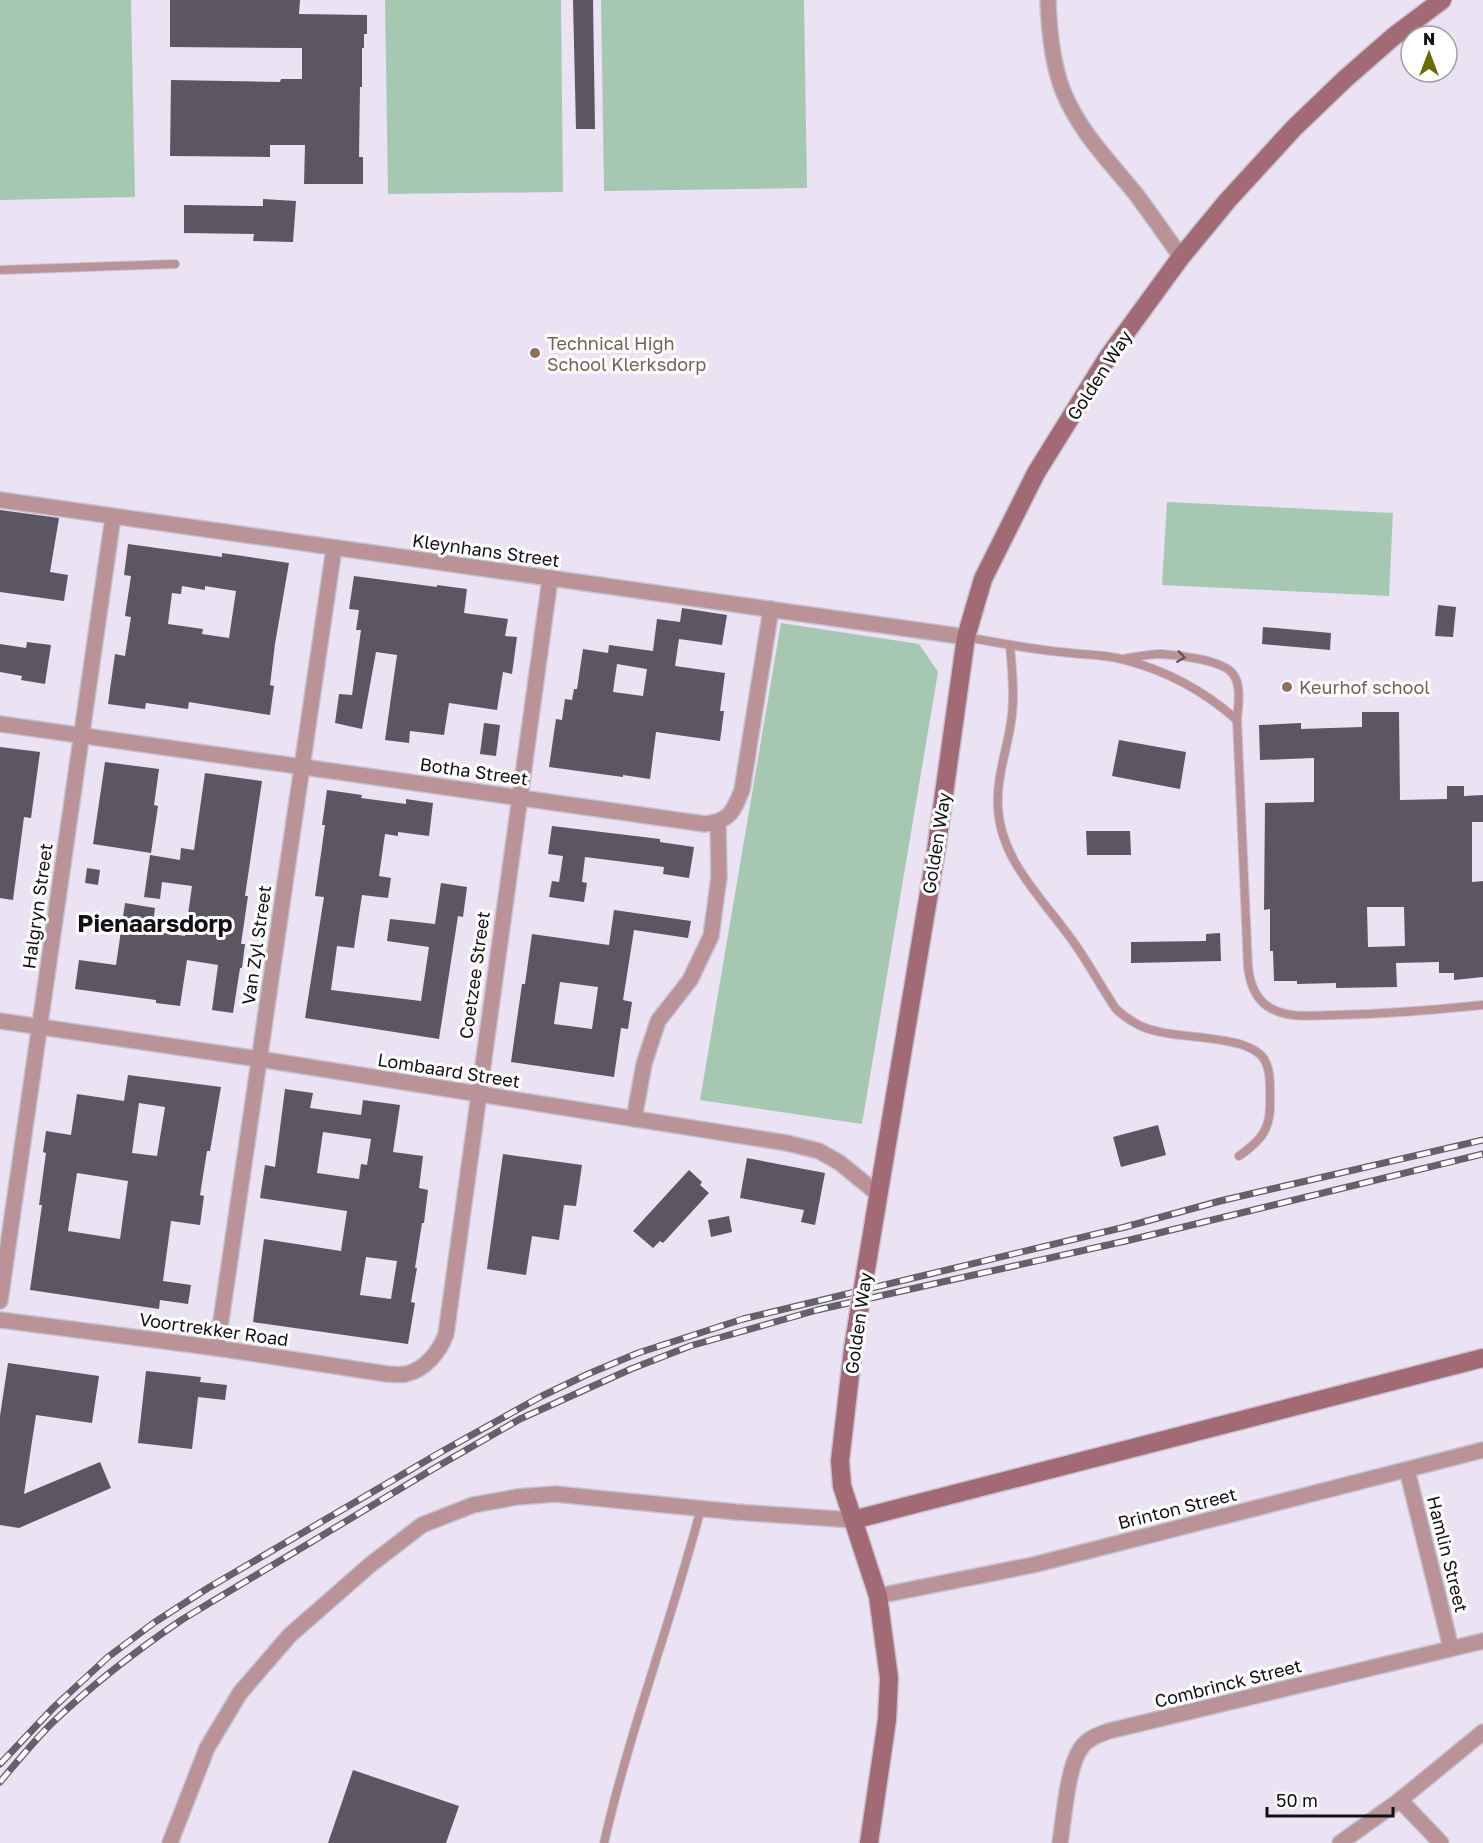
<svg xmlns="http://www.w3.org/2000/svg" width="1483" height="1843" font-family="'Golos Text',sans-serif">
  <style>
    .green { fill: #a6c8b3 }
    .building { fill: #5c5562; fill-rule: evenodd }
    .lines { fill: none; stroke-linecap: round; stroke-linejoin: round }
    .lane-casing { stroke: #c8c1cf; stroke-width: 10 }
    .street-casing { stroke: #c8c1cf; stroke-width: 18 }
    .secondary-casing { stroke: #c8c1cf; stroke-width: 21 }
    .lane { stroke: #ba9399; stroke-width: 8 }
    .street { stroke: #ba9399; stroke-width: 15 }
    .secondary { stroke: #a26a74; stroke-width: 18 }
    .rail-casing { stroke: #656069; stroke-width: 7 }
    .rail { stroke: #fff; stroke-width: 4.5; stroke-dasharray: 14; stroke-linecap: butt }
    .secondary-bridge-casing { stroke: #c8c1cf; stroke-width: 21; stroke-linecap: butt }
    .secondary-bridge { stroke: #a26a74; stroke-width: 18 }
    .oneway { stroke: #665257 }
    .education-dot { fill: #8d6e63; stroke: #fff; stroke-width: 2 }
    .labels { text-anchor: middle; dominant-baseline: central; stroke-width: 6; stroke-linejoin: round; paint-order: stroke }
    .education-label { font-size: 18px; fill: #785e54; stroke: #fff; text-anchor: start }
    .street-label { font-size: 18px; fill: #131015; stroke: #fff }
    .district-label { font-size: 24px; font-weight: bold; fill: #131015; stroke: #fff }
  </style>
  <rect width="100%" height="100%" fill="#ebe3f3"/>
  <g class="green">
    <polygon points="0,0 131,0 135,197 0,200"/>
    <polygon points="385,0 561,0 563,192 388,194"/>
    <polygon points="601,0 804,0 807,188 604,191"/>
    <polygon points="1167,502 1393,513 1389,596 1162,585"/>
    <polygon points="781,623 919,644 938,672 862,1124 700,1100"/>
  </g>
  <g class="building">
    <polygon points="170,0 300,0 299,14 367,15 367,34 364,34 364,48 362,48 362,87 360,87 359,157 363,157 363,184 304,184 305,145 270,145 270,157 170,156 171,80 280,82 281,79 302,79 302,48 170,47"/>
    <polygon points="573,0 593,0 595,129 576,129"/>
    <polygon points="263,199 296,201 293,242 253,241 254,234 184,233 184,205 263,206"/>
    <polygon points="0,510 59,518 50,572 68,575 64,601 0,592"/>
    <path d="M 128,544 L 222,557 L 222,553 L 289,563 L 275,644 L 270,685 L 274,686 L 270,715 L 189,702 L 188,709 L 146,703 L 145,709 L 108,704 L 115,654 L 125,656 L 131,617 L 125,616 L 131,576 L 124,575 ZM 182,586 L 205,590 L 205,586 L 236,591 L 229,638 L 202,634 L 203,629 L 168,624 L 172,593 L 181,594 Z"/>
    <polygon points="354,576 437,587 437,585 467,589 464,613 508,619 505,636 517,637 512,674 503,672 497,710 449,703 444,735 410,731 409,743 385,740 397,655 376,652 362,729 335,723 339,694 352,695 361,630 356,630 359,610 349,609"/>
    <polygon points="1438,605 1456,607 1453,637 1435,636"/>
    <path d="M 682,608 L 727,615 L 722,645 L 679,639 L 675,666 L 725,673 L 720,711 L 724,711 L 720,741 L 656,732 L 650,779 L 623,775 L 623,777 L 549,767 L 556,719 L 562,720 L 565,699 L 572,700 L 574,689 L 577,689 L 583,649 L 608,653 L 609,645 L 653,651 L 657,619 L 680,622 ZM 617,664 L 647,669 L 643,696 L 613,692 Z"/>
    <polygon points="1263,627 1331,633 1330,650 1262,644"/>
    <polygon points="27,642 51,645 45,684 21,680 22,676 0,672 0,644 26,648"/>
    <path d="M 1362,712 L 1399,712 L 1400,800 L 1447,799 L 1447,786 L 1464,786 L 1464,796 L 1483,795 L 1483,822 L 1472,822 L 1472,882 L 1483,881 L 1483,977 L 1454,980 L 1454,973 L 1439,973 L 1439,962 L 1396,963 L 1397,987 L 1336,988 L 1336,983 L 1297,984 L 1297,981 L 1274,981 L 1273,951 L 1270,951 L 1270,909 L 1264,910 L 1265,803 L 1314,802 L 1314,758 L 1260,760 L 1259,725 L 1301,723 L 1301,729 L 1362,727 ZM 1367,907 L 1404,907 L 1405,946 L 1368,947 Z"/>
    <polygon points="484,723 500,725 496,756 480,754"/>
    <polygon points="1119,740 1186,752 1180,789 1112,776"/>
    <polygon points="0,747 40,752 31,818 24,817 13,900 0,898"/>
    <polygon points="105,762 159,769 154,805 158,806 151,853 93,844"/>
    <polygon points="205,773 262,781 245,896 248,896 241,944 245,944 242,968 240,968 233,1013 212,1010 218,965 187,960 180,1006 156,1003 156,1000 75,989 79,960 116,965 125,903 155,908 152,931 185,936 192,886 162,882 160,899 144,897 150,855 180,860 181,848 194,850"/>
    <polygon points="327,790 362,795 361,798 406,804 406,799 433,803 429,836 398,832 398,836 385,834 379,876 391,878 388,898 362,895 354,948 337,946 331,990 421,1001 429,947 387,941 390,919 435,924 441,883 467,887 463,917 458,916 439,1039 305,1018 324,897 315,896 325,825 322,825"/>
    <polygon points="552,826 660,839 660,842 694,847 689,878 663,874 664,867 585,857 582,882 587,883 584,902 549,897 552,881 559,882 563,856 548,854"/>
    <polygon points="1086,831 1130,831 1131,855 1087,855"/>
    <polygon points="87,868 100,870 98,885 85,883"/>
    <path d="M 614,910 L 691,921 L 688,938 L 634,930 L 623,1000 L 632,1002 L 628,1029 L 621,1028 L 614,1077 L 511,1062 L 522,984 L 525,984 L 532,934 L 609,945 ZM 560,982 L 598,987 L 592,1029 L 554,1024 Z"/>
    <polygon points="1220,933 1221,961 1131,963 1131,942 1206,941 1206,934"/>
    <path d="M 128,1075 L 221,1087 L 210,1151 L 207,1151 L 200,1195 L 204,1196 L 200,1225 L 171,1221 L 163,1281 L 191,1285 L 188,1304 L 160,1300 L 159,1309 L 30,1290 L 42,1205 L 39,1205 L 46,1153 L 43,1152 L 46,1131 L 71,1135 L 77,1094 L 124,1101 ZM 139,1103 L 165,1107 L 157,1156 L 132,1153 ZM 77,1173 L 128,1181 L 120,1239 L 68,1231 Z"/>
    <path d="M 285,1089 L 313,1093 L 310,1108 L 361,1115 L 363,1100 L 400,1105 L 393,1152 L 423,1156 L 419,1188 L 428,1190 L 424,1223 L 422,1223 L 415,1268 L 417,1268 L 411,1302 L 415,1303 L 408,1344 L 253,1322 L 264,1239 L 341,1251 L 347,1211 L 260,1198 L 265,1165 L 275,1167 ZM 323,1132 L 371,1139 L 367,1165 L 361,1164 L 359,1179 L 317,1173 ZM 366,1257 L 397,1261 L 391,1299 L 360,1295 Z"/>
    <polygon points="1158,1125 1166,1155 1121,1167 1113,1137"/>
    <polygon points="503,1154 582,1165 576,1206 564,1205 559,1240 532,1236 526,1275 487,1269"/>
    <polygon points="747,1158 825,1173 815,1225 801,1222 804,1210 740,1198"/>
    <polygon points="689,1170 702,1182 700,1185 709,1193 663,1243 660,1241 653,1248 633,1231"/>
    <polygon points="729,1216 732,1232 711,1237 708,1220"/>
    <polygon points="8,1363 99,1376 92,1423 36,1415 24,1494 100,1462 111,1488 19,1528 0,1525 0,1416"/>
    <polygon points="146,1371 201,1377 200,1382 227,1385 225,1400 198,1397 192,1449 138,1443"/>
    <polygon points="353,1770 459,1806 446,1843 328,1843"/>
  </g>
  <g class="lines">
    <g class="lane-casing">
      <g id="lane">
        <polyline points="0,270 175,264"/>
        <path d="M 966,637 C 998,643 1030,649 1061,652 C 1082,655 1105,654 1125,660 C 1168,671 1204,691 1237,720"/>
        <path d="M 1010,645 C 1012,670 1015,697 1011,722 C 1007,750 996,779 998,807 C 1000,860 1043,899 1072,940 C 1088,962 1101,987 1116,1009 C 1128,1020 1140,1028 1156,1031 C 1183,1039 1248,1035 1264,1059 C 1271,1070 1270,1087 1270,1100 C 1271,1129 1262,1140 1239,1156"/>
        <path d="M 1124,659 C 1136,657 1149,654 1161,654 C 1178,655 1223,660 1233,674 C 1242,686 1238,706 1237,720 L 1248,967 C 1250,984 1256,1001 1272,1009 C 1291,1019 1316,1015 1336,1015 C 1385,1014 1434,1010 1483,1005"/>
        <path d="M 604,1843 C 630,1729 672,1620 701,1508"/>
      </g>
    </g>
    <g class="street-casing">
      <g id="street">
        <path d="M 1048,0 C 1049,30 1052,63 1063,91 C 1079,131 1109,161 1135,193 C 1151,214 1166,236 1181,257"/>
        <polyline points="0,500 966,637"/>
        <path d="M 0,724 L 705,824 C 730,821 733,812 742,790 L 771,609"/>
        <polyline points="0,1021 259,1059 787,1143 819,1151 840,1163 878,1194"/>
        <polyline points="634,1119 644,1064 658,1021 690,980 711,936 719,877 718,823"/>
        <polyline points="0,1301 113,517"/>
        <path d="M 0,1320 L 217,1348 L 387,1374 C 393,1374 400,1375 406,1374 C 425,1370 440,1351 446,1334 L 550,579"/>
        <polyline points="217,1348 334,548"/>
        <polyline points="1407,1470 1451,1648"/>
        <polyline points="878,1596 1033,1565 1483,1450"/>
        <polyline points="1400,1800 1441,1843"/>
        <polyline points="170,1843 207,1748 240,1693 290,1635 370,1565 422,1525 473,1505 517,1497 555,1494 736,1512 853,1520"/>
        <path d="M 1060,1843 C 1064,1818 1067,1768 1081,1748 C 1088,1738 1098,1735 1109,1731 L 1483,1641"/>
        <polyline points="1340,1843 1400,1800 1483,1732"/>
      </g>
    </g>
    <g class="secondary-casing">
      <g id="secondary">
        <polyline points="866,1269 936,851 966,637 983,579 1036,473 1108,357 1181,257 1228,200 1294,128 1345,79 1393,37 1442,0"/>
        <polyline points="853,1349 840,1461 842,1486 878,1596 889,1678 887,1720 869,1843"/>
        <polyline points="853,1520 1483,1358"/>
      </g>
    </g>
    <use href="#lane" class="lane"/>
    <use href="#street" class="street"/>
    <use href="#secondary" class="secondary"/>
    <g class="rail-casing">
      <g id="rail">
        <polyline points="0,1764 53,1708 108,1657 155,1622 208,1588 441,1452 542,1396 588,1374 638,1353 743,1319 1125,1227 1220,1201 1483,1140"/>
        <path d="M 0,1782 C 17,1762 34,1741 52,1723 C 93,1684 137,1650 183,1619 L 433,1469 L 520,1419 L 631,1369 L 690,1346 L 817,1310 L 1130,1240 L 1483,1154"/>
      </g>
    </g>
    <use href="#rail" class="rail"/>
    <g class="secondary-bridge-casing">
      <polyline id="secondary-bridge" points="853,1349 866,1269"/>
    </g>
    <use href="#secondary-bridge" class="secondary-bridge"/>
  </g>
  <defs><path id="oneway-chevron" d="M-2-3.5L2.5 0L-2 3.5" fill="none" stroke-width="1.6" stroke-linecap="round" stroke-linejoin="round" transform="scale(1.5)"/></defs>
  <use class="oneway" href="#oneway-chevron" transform="translate(1181 657) rotate(8)"/>
  <g class="education-dot">
    <circle cx="535" cy="353" r="6"/>
    <circle cx="1287" cy="687" r="6"/>
  </g>
  <g class="labels">
    <g class="education-label">
      <text x="547" y="343">Technical High<tspan x="547" dy="21">School Klerksdorp</tspan></text>
      <text x="1299" y="687">Keurhof school</text>
    </g>
    <g class="street-label">
      <text transform="translate(1099 375) rotate(-57)">Golden Way</text>
      <text transform="translate(486 550) rotate(8)">Kleynhans Street</text>
      <text transform="translate(474 771) rotate(8)">Botha Street</text>
      <text transform="translate(936 843) rotate(-81)">Golden Way</text>
      <text transform="translate(37 906) rotate(-82)">Halgryn Street</text>
      <text transform="translate(256 945) rotate(-82)">Van Zyl Street</text>
      <text transform="translate(474 975) rotate(-82)">Coetzee Street</text>
      <text transform="translate(449 1070) rotate(9)">Lombaard Street</text>
      <text transform="translate(858 1323) rotate(-82)">Golden Way</text>
      <text transform="translate(214 1329) rotate(8)">Voortrekker Road</text>
      <text transform="translate(1177 1508) rotate(-14)">Brinton Street</text>
      <text transform="translate(1448 1554) rotate(76)">Hamlin Street</text>
      <text transform="translate(1228 1683) rotate(-14)">Combrinck Street</text>
    </g>
    <g class="district-label">
      <text x="155" y="922">Pienaarsdorp</text>
    </g>
  </g>
  <g transform="translate(1429 54)"><circle r="28" fill="#ffffff" stroke="#a19fa1" stroke-width="1.5"/>
  <path d="M0-4.5L10 22L0 15L-10 22Z" fill="#696a08"/>
  <text y="-9" font-size="16" font-weight="bold" text-anchor="middle" fill="#131015">N</text>
  </g>
  <path d="M1267 1807v9h126v-9" fill="none" stroke="#131015" stroke-width="3"/>
  <text x="1276" y="1807" font-size="18" fill="#131015" stroke="#ffffff" stroke-width="4.5" paint-order="stroke">50 m</text>
</svg>
